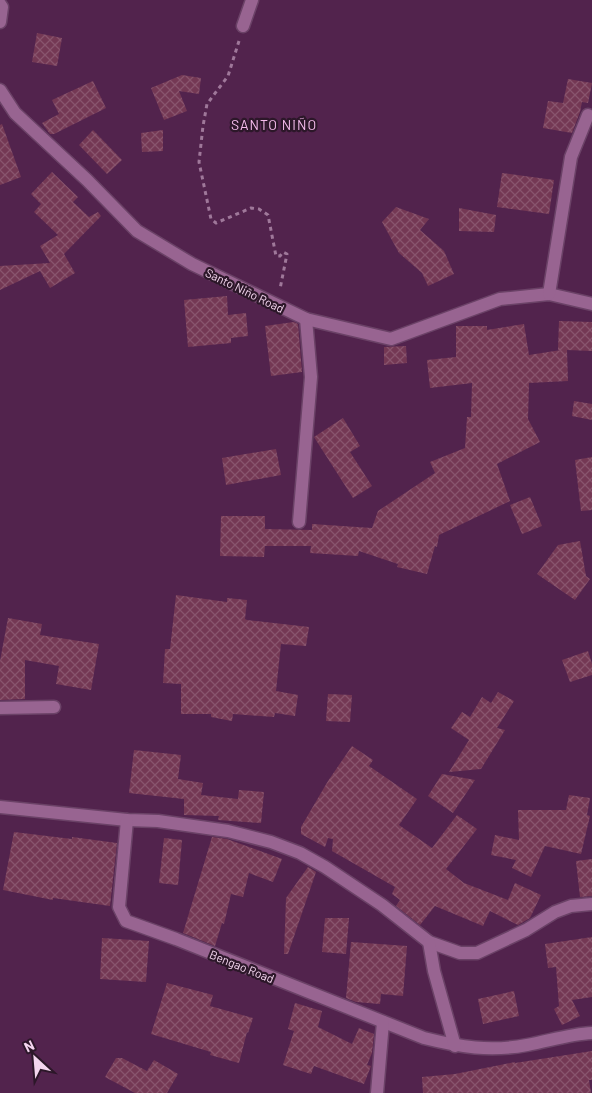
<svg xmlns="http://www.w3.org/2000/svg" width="592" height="1093" font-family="Barlow,sans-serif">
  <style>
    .building { fill: url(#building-cross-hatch) }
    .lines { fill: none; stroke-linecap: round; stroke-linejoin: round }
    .minor-casing { stroke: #6b4267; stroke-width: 15 }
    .path { stroke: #9f789a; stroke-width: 3; stroke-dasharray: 4 4; stroke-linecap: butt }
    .minor { stroke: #986491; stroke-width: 12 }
    .labels { text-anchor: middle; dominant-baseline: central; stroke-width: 4.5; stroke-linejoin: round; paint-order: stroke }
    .street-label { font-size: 12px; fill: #f4d6ef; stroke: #2c1729 }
    .neighbourhood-label { font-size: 14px; letter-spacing: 1px; fill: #f6bced; stroke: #2c1729 }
  </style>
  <defs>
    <pattern id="building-cross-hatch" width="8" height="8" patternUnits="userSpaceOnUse" patternTransform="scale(1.25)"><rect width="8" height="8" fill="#743854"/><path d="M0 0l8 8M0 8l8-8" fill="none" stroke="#88546d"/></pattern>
  </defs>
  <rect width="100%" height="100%" fill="#52234d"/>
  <g class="building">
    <polygon points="37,33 62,38 57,66 32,62"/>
    <polygon points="182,75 201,78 199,94 179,91 187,111 164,120 151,88"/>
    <polygon points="568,79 592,83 588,103 582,102 580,112 572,133 543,128 548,101 563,103"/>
    <polygon points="93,81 106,108 54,134 50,134 42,123 59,114 52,100"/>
    <polygon points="2,124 21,177 0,185 0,125"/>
    <polygon points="93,130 122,160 107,174 79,145"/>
    <polygon points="163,130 163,151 142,152 141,133"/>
    <polygon points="52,172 78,197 73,202 89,217 98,212 101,216 64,254 75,273 50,288 40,271 0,290 0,266 50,263 40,246 58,235 34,212 41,204 31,194"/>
    <polygon points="502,173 554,180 549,214 497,207"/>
    <polygon points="396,207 429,219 420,230 444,251 454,274 428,286 422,273 399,253 382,222"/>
    <polygon points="459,208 496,215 494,232 459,231"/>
    <polygon points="227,296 228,315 246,313 248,336 231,338 231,343 188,347 184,300"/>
    <polygon points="559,321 592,322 592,351 567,350 568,381 529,383 528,419 540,442 497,464 510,501 439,535 437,547 435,546 427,574 397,567 398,564 359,551 358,556 310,553 311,546 265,546 264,557 220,556 221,516 265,516 265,529 312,530 312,524 372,528 378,511 435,473 430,462 465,448 467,417 471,417 472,383 430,388 427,360 456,357 456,326 487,326 487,330 524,324 529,355 561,350 558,350"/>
    <polygon points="294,322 298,324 302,372 271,376 265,326"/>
    <polygon points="406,346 407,363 384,365 384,347"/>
    <polygon points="574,401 592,404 592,420 572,416"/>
    <polygon points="343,418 360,446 350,452 372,486 353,498 314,437"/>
    <polygon points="276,449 281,475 226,485 222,458"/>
    <polygon points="592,457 592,510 581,511 575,460"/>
    <polygon points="530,497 542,526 522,534 510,505"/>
    <polygon points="580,541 586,576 590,579 575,600 537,574 558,545"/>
    <polygon points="176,595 227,602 227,598 247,600 245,619 247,620 309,627 306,646 281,644 276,691 298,695 295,716 275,713 274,717 233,714 232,721 211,717 211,714 181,714 181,684 163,683 165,649 170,649"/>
    <polygon points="8,618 42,624 40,635 99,644 91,690 56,684 59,666 25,660 25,699 0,700 0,661"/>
    <polygon points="588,651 592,664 592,675 570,682 562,660"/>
    <polygon points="498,692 514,701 497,728 505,730 481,769 449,772 469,740 451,728 462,712 470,717 482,697 491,703"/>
    <polygon points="328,694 352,695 350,722 326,721"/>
    <polygon points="352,746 373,760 369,766 417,799 399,825 432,848 457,815 477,829 446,869 464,883 508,900 515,883 541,895 530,918 518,925 490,911 483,926 435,906 420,925 396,906 400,900 392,894 395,887 332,851 333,839 328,838 325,847 301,834 301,827 328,781"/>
    <polygon points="134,750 181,755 178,779 203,783 201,795 238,799 239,790 264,792 261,823 218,820 219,816 184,815 184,799 129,793"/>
    <polygon points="442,774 475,780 453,813 428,796"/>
    <polygon points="569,795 590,798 587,815 590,816 581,854 545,846 531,877 512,868 516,860 491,855 495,835 519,840 518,810 566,810"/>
    <polygon points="14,832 72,839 72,837 117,843 110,906 53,898 53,900 3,890"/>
    <polygon points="212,837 227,839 282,859 273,882 249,873 243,897 231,894 224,924 222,923 215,946 183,933"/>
    <polygon points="164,838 182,840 178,885 159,883"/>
    <polygon points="592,859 592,896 580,897 576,861"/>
    <polygon points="308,867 316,872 288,954 284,954 286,898"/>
    <polygon points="325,918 349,918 346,954 322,952"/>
    <polygon points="592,937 592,997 572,1000 580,1016 562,1025 554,1009 559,1006 556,967 548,968 545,944"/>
    <polygon points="102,938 149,941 146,982 100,979"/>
    <polygon points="351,942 407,946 403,996 381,994 380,1004 356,1002 346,998"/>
    <polygon points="167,983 213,995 210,1006 253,1018 248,1033 247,1032 239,1063 210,1055 211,1052 151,1034"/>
    <polygon points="514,991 519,1016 483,1024 478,999"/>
    <polygon points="295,1003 322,1011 318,1027 352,1044 359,1028 374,1034 372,1053 367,1065 371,1066 364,1084 314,1066 311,1074 283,1065 294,1031 288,1029"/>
    <polygon points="592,1051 592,1080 589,1080 591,1093 423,1093 422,1077 455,1074 515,1062 515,1063"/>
    <polygon points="116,1058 122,1058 147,1071 154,1060 178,1074 167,1093 135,1093 105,1077"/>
  </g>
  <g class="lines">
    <g class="minor-casing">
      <g id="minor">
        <polyline points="0,4 2,7 0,22"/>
        <polyline points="243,26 252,0"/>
        <polyline points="0,90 15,113 87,180 137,231 192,264 306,319 391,339 500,299 549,294 592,304"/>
        <polyline points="549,294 571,157 588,115"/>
        <polyline points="299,522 311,377 306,319"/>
        <polyline points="0,708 54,707"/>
        <polyline points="0,807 127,820 158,821 228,831 271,842 300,853 325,867 382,905 429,942 460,953 477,953 526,930 555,912 571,906 592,904"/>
        <path d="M 127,820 L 119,907 L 126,921 L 176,939 L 424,1038 C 460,1047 490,1052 527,1045 C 549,1041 570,1034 592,1033"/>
        <polyline points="429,942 434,971 455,1046"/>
        <polyline points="377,1093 383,1022"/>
      </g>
    </g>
    <polyline class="path" points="239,41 228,76 207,104 203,126 199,162 211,219 216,223 251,208 259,209 268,215 276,256 280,256 283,252 287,254 280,289"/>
    <use href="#minor" class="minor"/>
  </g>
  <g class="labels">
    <g class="street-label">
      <text transform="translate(245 290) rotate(26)">Santo Niño Road</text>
      <text transform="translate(242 966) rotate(22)">Bengao Road</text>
    </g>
    <g class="neighbourhood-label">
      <text x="274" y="124">SANTO NIÑO</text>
    </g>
  </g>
  <g transform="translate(35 1058) rotate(334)" stroke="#2c1729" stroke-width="4" paint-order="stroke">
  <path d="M0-4L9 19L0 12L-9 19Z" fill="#f4d6ef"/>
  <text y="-8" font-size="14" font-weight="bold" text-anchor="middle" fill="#f4d6ef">N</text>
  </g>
</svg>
